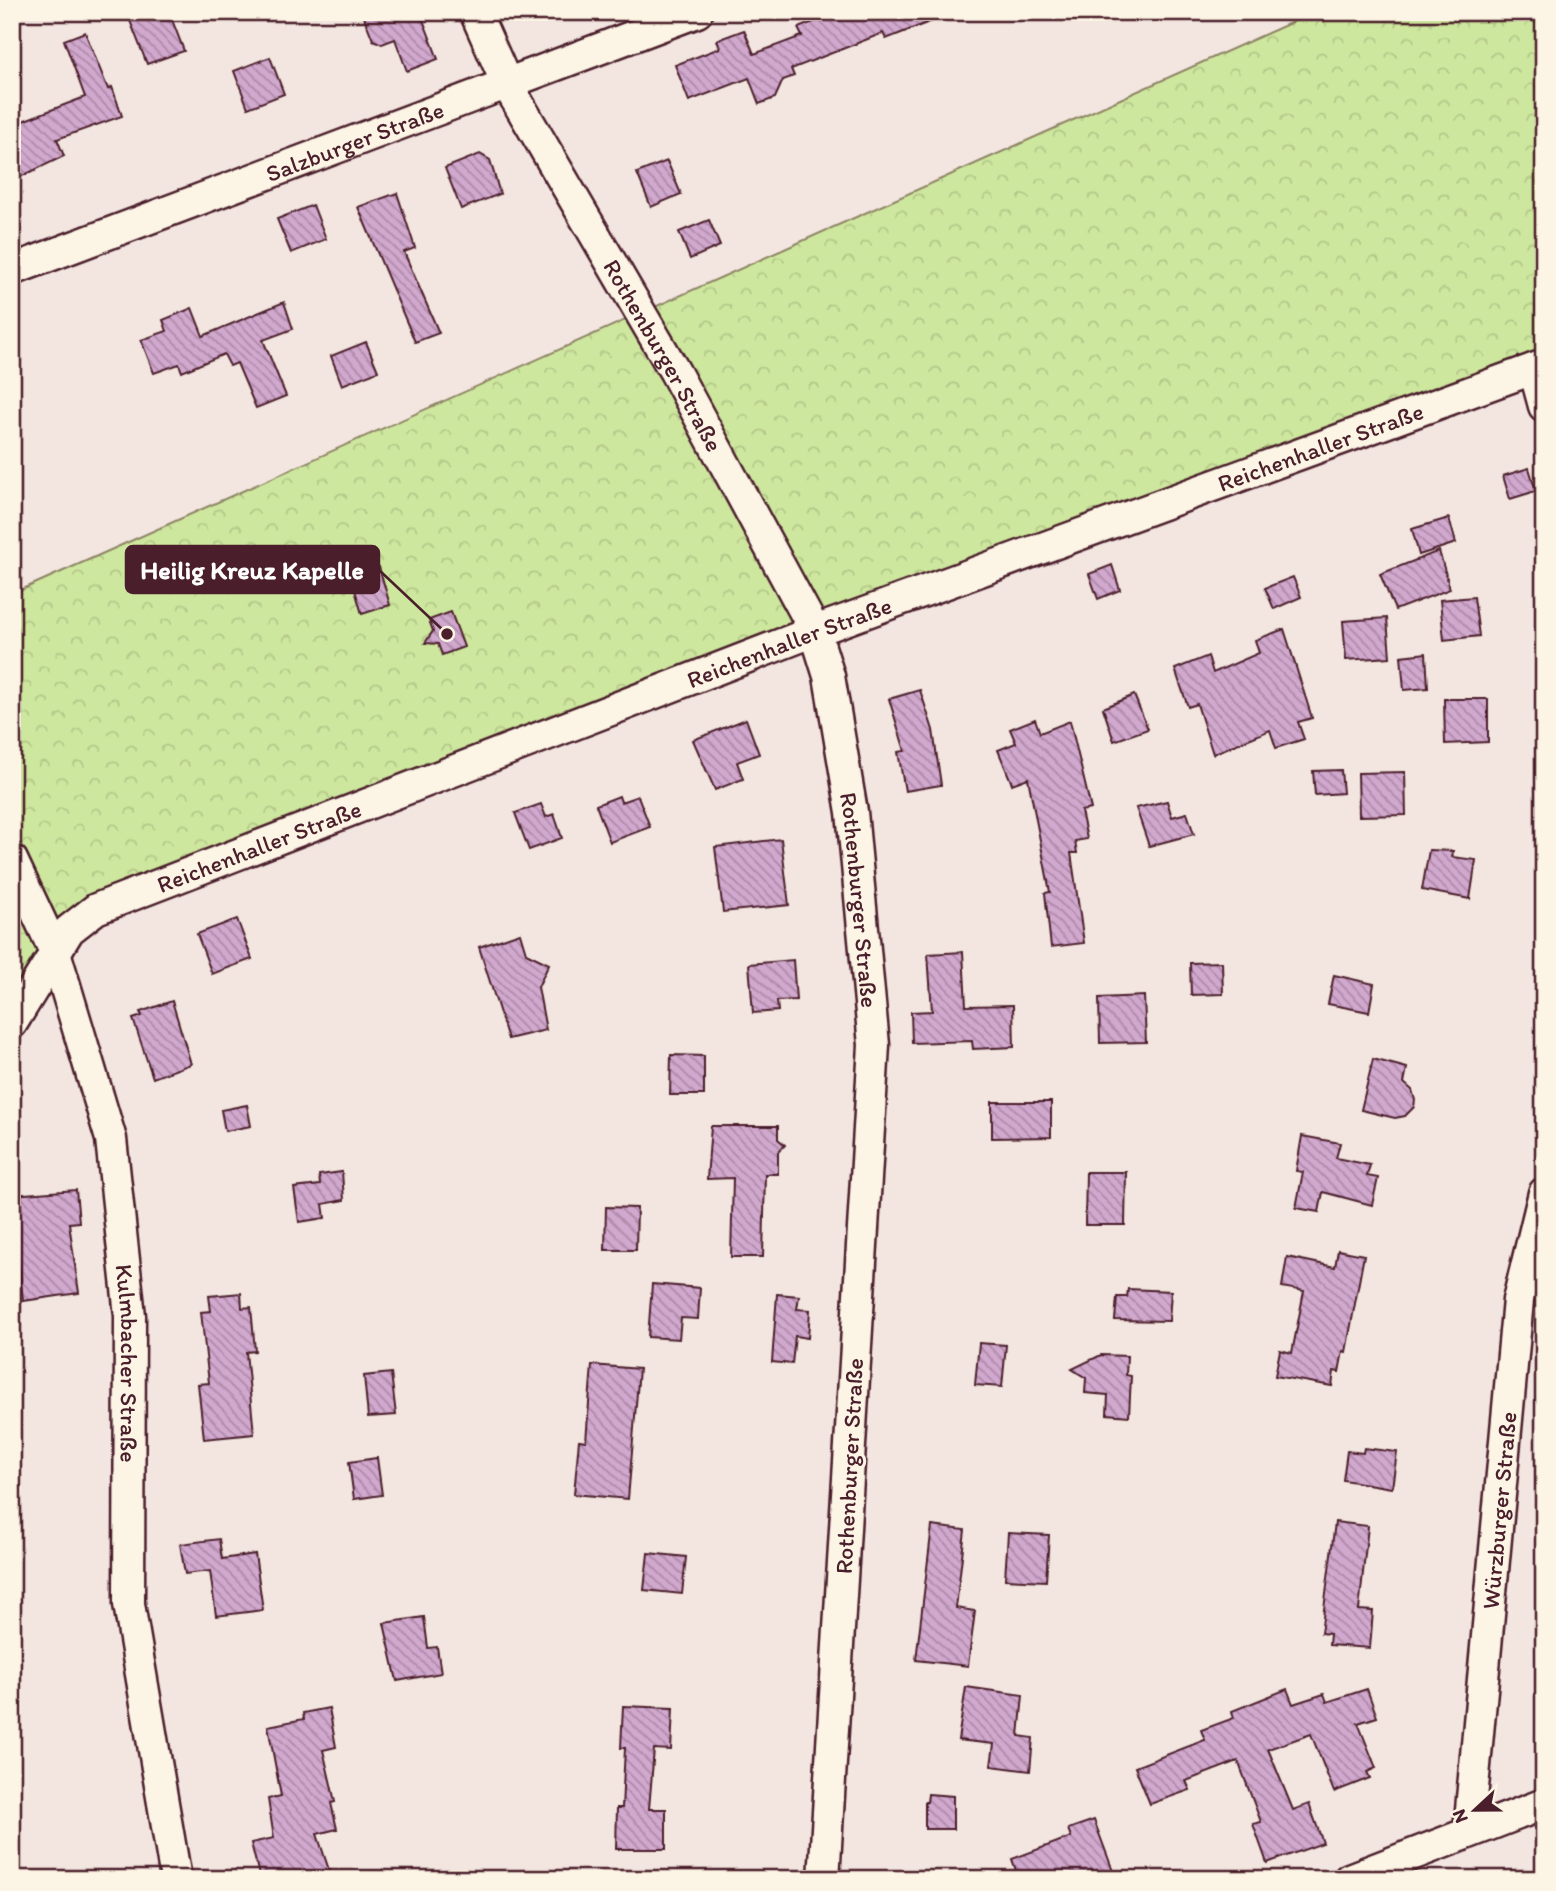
<svg xmlns="http://www.w3.org/2000/svg" width="1556" height="1891" font-family="Itim,sans-serif">
  <style>
    .forest { fill: url(#forest-crowns); stroke: #8c8364; stroke-width: 2 }
    .building { fill: url(#building-back-hatch); stroke: #4a1f2b; stroke-width: 2 }
    .lines { fill: none; stroke-linecap: round; stroke-linejoin: round }
    .street-casing { stroke: #4a1f2b; stroke-width: 35 }
    .street { stroke: #fcf5e5; stroke-width: 30 }
    .labels { text-anchor: middle; dominant-baseline: central; stroke-width: 6; stroke-linejoin: round; paint-order: stroke }
    .street-label { font-size: 24px; fill: #4a1f2b; stroke: #fcf5e5 }
    .leader { fill: none; stroke: #4a1f2b; stroke-width: 2.5 }
    .callout-dot { fill: #4a1f2b; stroke: #fcf5e5; stroke-width: 2.5 }
    .callout { fill: #4a1f2b; stroke: #4a1f2b; stroke-width: 2.5 }
    .callout-label { font-size: 26px; text-anchor: middle; font-weight: bold; fill: #fff }
  </style>
  <defs>
    <pattern id="forest-crowns" width="20" height="18" patternUnits="userSpaceOnUse" patternTransform="scale(1.75)"><rect width="20" height="18" fill="#cee79e"/><path d="M2 6a3 3 0 1 1 6 0M12 15a3 3 0 1 1 6 0" fill="none" stroke="#b2c688"/></pattern>
    <pattern id="building-back-hatch" width="6" height="6" patternUnits="userSpaceOnUse" patternTransform="scale(1.75)"><rect width="6" height="6" fill="#d1a8ce"/><path d="M-1 5l2 2M0 0l6 6M5-1l2 2" fill="none" stroke="#ac88a7"/></pattern>
  </defs>
  <rect width="100%" height="100%" fill="#f3e6e0"/>
  <filter id="ink" filterUnits="userSpaceOnUse"><feTurbulence type="fractalNoise" baseFrequency=".0143" numOctaves="2"/><feDisplacementMap in="SourceGraphic" scale="14" xChannelSelector="R" yChannelSelector="G"/><feConvolveMatrix kernelMatrix="1 2 1 2 8 2 1 2 1" color-interpolation-filters="sRGB"/></filter>
  <g filter="url(#ink)">
    <polygon class="forest" points="1315,12 1544,12 1544,368 98,906 12,1010 12,594"/>
    <g class="building">
      <polygon points="144,12 169,12 184,51 147,64 129,18"/>
      <polygon points="362,12 420,12 438,59 407,71 395,39 382,44 373,40"/>
      <polygon points="813,12 950,14 886,39 883,33 791,69 794,76 783,80 775,98 759,104 749,78 689,101 675,65 720,48 717,40 744,30 754,54 802,36 798,28 816,21"/>
      <polygon points="85,32 108,89 112,87 122,116 57,139 64,156 12,181 12,125 85,97 64,40"/>
      <polygon points="270,57 284,94 248,108 234,71"/>
      <polygon points="480,154 490,160 500,194 461,209 445,168"/>
      <polygon points="667,161 681,194 651,207 637,173"/>
      <polygon points="397,193 415,248 404,252 439,333 415,342 358,207"/>
      <polygon points="313,205 326,239 291,253 277,219"/>
      <polygon points="709,220 720,246 690,259 679,232"/>
      <polygon points="284,302 293,329 263,340 286,396 256,408 237,363 230,366 224,354 182,372 179,364 154,373 141,340 167,331 163,320 192,308 203,336"/>
      <polygon points="366,342 378,371 342,385 331,356"/>
      <polygon points="1529,468 1536,491 1510,499 1503,476"/>
      <polygon points="1449,518 1456,543 1419,555 1412,529"/>
      <polygon points="1439,551 1450,589 1395,610 1380,574"/>
      <polygon points="1112,565 1120,590 1098,599 1089,574"/>
      <polygon points="379,567 390,605 362,614 353,583 360,582 358,573"/>
      <polygon points="1293,577 1301,597 1274,609 1265,588"/>
      <polygon points="1474,597 1479,636 1444,640 1440,600"/>
      <polygon points="451,612 464,647 442,655 438,644 425,643 433,631 429,620"/>
      <polygon points="1387,618 1390,657 1346,660 1343,621"/>
      <polygon points="1284,629 1312,718 1298,722 1304,739 1276,748 1270,730 1213,754 1197,704 1188,707 1175,669 1208,656 1213,673 1259,653 1255,640"/>
      <polygon points="1426,653 1428,688 1404,690 1401,656"/>
      <polygon points="920,690 933,730 941,785 905,791 898,752 905,751 889,699"/>
      <polygon points="1134,695 1148,729 1114,741 1103,708"/>
      <polygon points="1444,699 1488,699 1488,742 1445,744"/>
      <polygon points="746,719 759,754 737,762 743,779 715,790 693,740"/>
      <polygon points="1035,719 1040,733 1070,721 1091,809 1081,811 1087,839 1075,841 1077,853 1071,853 1084,943 1051,947 1045,893 1050,892 1028,778 1012,784 998,750 1016,743 1010,729"/>
      <polygon points="1341,770 1343,793 1315,795 1313,771"/>
      <polygon points="1405,772 1406,815 1359,816 1358,773"/>
      <polygon points="619,796 621,802 638,796 650,827 610,842 596,805"/>
      <polygon points="1167,801 1172,817 1187,813 1194,834 1149,846 1136,808"/>
      <polygon points="541,804 546,817 554,814 562,838 529,850 515,813"/>
      <polygon points="781,839 789,905 723,912 715,847"/>
      <polygon points="1429,850 1453,851 1452,857 1476,860 1470,899 1422,890"/>
      <polygon points="237,919 252,959 212,974 197,934"/>
      <polygon points="520,933 526,953 549,964 538,987 546,1030 508,1039 479,947"/>
      <polygon points="963,952 966,1006 1013,1005 1014,1047 973,1049 972,1041 912,1043 911,1012 932,1011 928,954"/>
      <polygon points="793,960 796,1000 777,1001 778,1011 753,1013 749,964"/>
      <polygon points="1222,962 1223,994 1191,995 1190,963"/>
      <polygon points="1334,975 1374,984 1369,1012 1328,1004"/>
      <polygon points="1144,996 1146,1042 1100,1043 1099,998"/>
      <polygon points="172,1001 191,1064 153,1078 133,1019 142,1016 140,1012"/>
      <polygon points="671,1055 704,1056 704,1095 670,1095"/>
      <polygon points="1373,1059 1407,1068 1404,1083 1412,1090 1415,1100 1414,1107 1405,1116 1395,1118 1361,1110"/>
      <polygon points="992,1102 1051,1102 1051,1137 992,1138"/>
      <polygon points="247,1105 251,1126 225,1131 221,1110"/>
      <polygon points="711,1126 778,1126 778,1139 785,1145 778,1152 778,1174 765,1174 763,1257 731,1257 733,1178 707,1179"/>
      <polygon points="1302,1136 1340,1143 1336,1158 1370,1165 1367,1176 1378,1178 1372,1205 1323,1192 1319,1212 1296,1208 1303,1172 1296,1171"/>
      <polygon points="342,1172 344,1200 323,1204 325,1218 299,1222 294,1188 320,1185 319,1175"/>
      <polygon points="1086,1172 1126,1172 1125,1225 1085,1225"/>
      <polygon points="76,1190 79,1222 69,1223 79,1293 23,1301 12,1195"/>
      <polygon points="606,1207 637,1208 636,1250 605,1250"/>
      <polygon points="1338,1250 1364,1255 1346,1352 1343,1351 1339,1372 1334,1371 1332,1386 1275,1376 1280,1350 1292,1353 1304,1291 1282,1287 1287,1257 1335,1267"/>
      <polygon points="652,1284 700,1288 698,1319 681,1318 679,1339 648,1337"/>
      <polygon points="1128,1289 1171,1291 1169,1321 1115,1320 1117,1297 1127,1297"/>
      <polygon points="241,1293 242,1308 251,1307 255,1351 246,1352 254,1434 204,1439 198,1384 209,1383 201,1312 211,1311 209,1296"/>
      <polygon points="777,1294 799,1296 797,1309 810,1310 808,1338 795,1336 792,1364 772,1362"/>
      <polygon points="979,1343 1006,1345 1002,1387 975,1385"/>
      <polygon points="1101,1355 1127,1356 1126,1375 1131,1376 1129,1416 1107,1414 1108,1395 1085,1393 1086,1378 1072,1369"/>
      <polygon points="592,1365 639,1369 628,1499 574,1494 579,1440 586,1441"/>
      <polygon points="391,1373 396,1415 368,1417 364,1376"/>
      <polygon points="1364,1448 1397,1452 1392,1488 1343,1480 1347,1451 1363,1453"/>
      <polygon points="377,1458 382,1495 354,1499 349,1462"/>
      <polygon points="1335,1522 1368,1526 1359,1610 1373,1611 1370,1648 1329,1645 1330,1634 1321,1633"/>
      <polygon points="932,1526 965,1530 956,1608 975,1611 968,1666 916,1660"/>
      <polygon points="1008,1533 1049,1535 1046,1581 1005,1579"/>
      <polygon points="219,1539 222,1559 255,1554 263,1610 216,1616 210,1571 185,1574 180,1544"/>
      <polygon points="648,1553 686,1557 682,1594 644,1590"/>
      <polygon points="424,1617 428,1648 437,1647 441,1673 397,1681 384,1623"/>
      <polygon points="966,1687 1023,1695 1019,1736 1033,1738 1030,1771 991,1766 994,1744 958,1740"/>
      <polygon points="1287,1689 1293,1704 1324,1694 1327,1702 1367,1689 1377,1717 1358,1723 1376,1768 1367,1772 1370,1778 1334,1792 1311,1734 1268,1749 1293,1810 1309,1804 1323,1843 1267,1863 1253,1824 1261,1822 1238,1761 1186,1781 1190,1790 1150,1804 1135,1767 1205,1740 1201,1730 1234,1718 1232,1711"/>
      <polygon points="623,1706 673,1708 671,1750 654,1749 649,1809 666,1809 666,1849 616,1849 617,1808 622,1808 625,1748 621,1748"/>
      <polygon points="329,1708 336,1747 323,1750 335,1802 331,1803 337,1829 317,1834 332,1879 260,1879 251,1843 274,1838 268,1799 281,1796 268,1726 304,1719 303,1713"/>
      <polygon points="928,1794 953,1796 953,1829 925,1829 925,1802 927,1802"/>
      <polygon points="1094,1820 1116,1879 1019,1879 1012,1859 1071,1837 1068,1829"/>
    </g>
    <g class="lines">
      <g class="street-casing">
        <g id="street">
          <path id="s1" d="M 475,12 L 507,84 L 675,372 L 815,631 L 829,676 L 852,812 L 874,1045 L 824,1879"/>
          <path id="s2" d="M 12,270 L 697,12"/>
          <polyline points="1534,369 1544,406"/>
          <path id="s3" d="M 12,860 L 55,952 L 111,1139 L 130,1316 L 129,1604 L 176,1879"/>
          <path id="s4" d="M 12,1023 L 69,930 L 96,909 L 815,631 L 1544,365"/>
          <path id="s5" d="M 1469,1831 L 1518,1300 L 1544,1193"/>
          <polyline points="1349,1879 1544,1804"/>
        </g>
      </g>
      <use href="#street" class="street"/>
    </g>
  </g>
  <g class="labels">
    <g class="street-label">
      <text stroke="none"><textPath href="#s2" startOffset="366">Salzburger Straße</textPath></text>
      <text stroke="none"><textPath href="#s1" startOffset="392">Rothenburger Straße</textPath></text>
      <text stroke="none"><textPath href="#s4" startOffset="1452">Reichenhaller Straße</textPath></text>
      <text stroke="none"><textPath href="#s4" startOffset="886">Reichenhaller Straße</textPath></text>
      <text stroke="none"><textPath href="#s4" startOffset="318">Reichenhaller Straße</textPath></text>
      <text stroke="none"><textPath href="#s1" startOffset="980">Rothenburger Straße</textPath></text>
      <text stroke="none"><textPath href="#s3" startOffset="522">Kulmbacher Straße</textPath></text>
      <text transform="translate(849 1466) rotate(-87)">Rothenburger Straße</text>
      <text stroke="none"><textPath href="#s5" startOffset="322">Würzburger Straße</textPath></text>
    </g>
  </g>
  <path class="leader" d="M447 634L379 570"/>
  <circle class="callout-dot" cx="447" cy="634" r="7"/>
  <rect class="callout" x="126" y="546" width="253" height="47" rx="7"/>
  <g class="callout-label">
    <text x="252" y="579">Heilig Kreuz Kapelle</text>
  </g>
  <rect width="1556" height="1891" fill="none" stroke="#fcf5e5" stroke-width="42"/>
  <rect x="21" y="21" width="1514" height="1849" fill="none" stroke="#4a1f2b" stroke-width="2.5" filter="url(#ink)"/>
  <g transform="translate(1475 1810) rotate(248)" stroke="#fcf5e5" stroke-width="5" paint-order="stroke">
  <path d="M0-5L12 26L0 18L-12 26Z" fill="#4a1f2b"/>
  <text y="-10" font-size="19" font-weight="bold" text-anchor="middle" fill="#4a1f2b">N</text>
  </g>
</svg>
